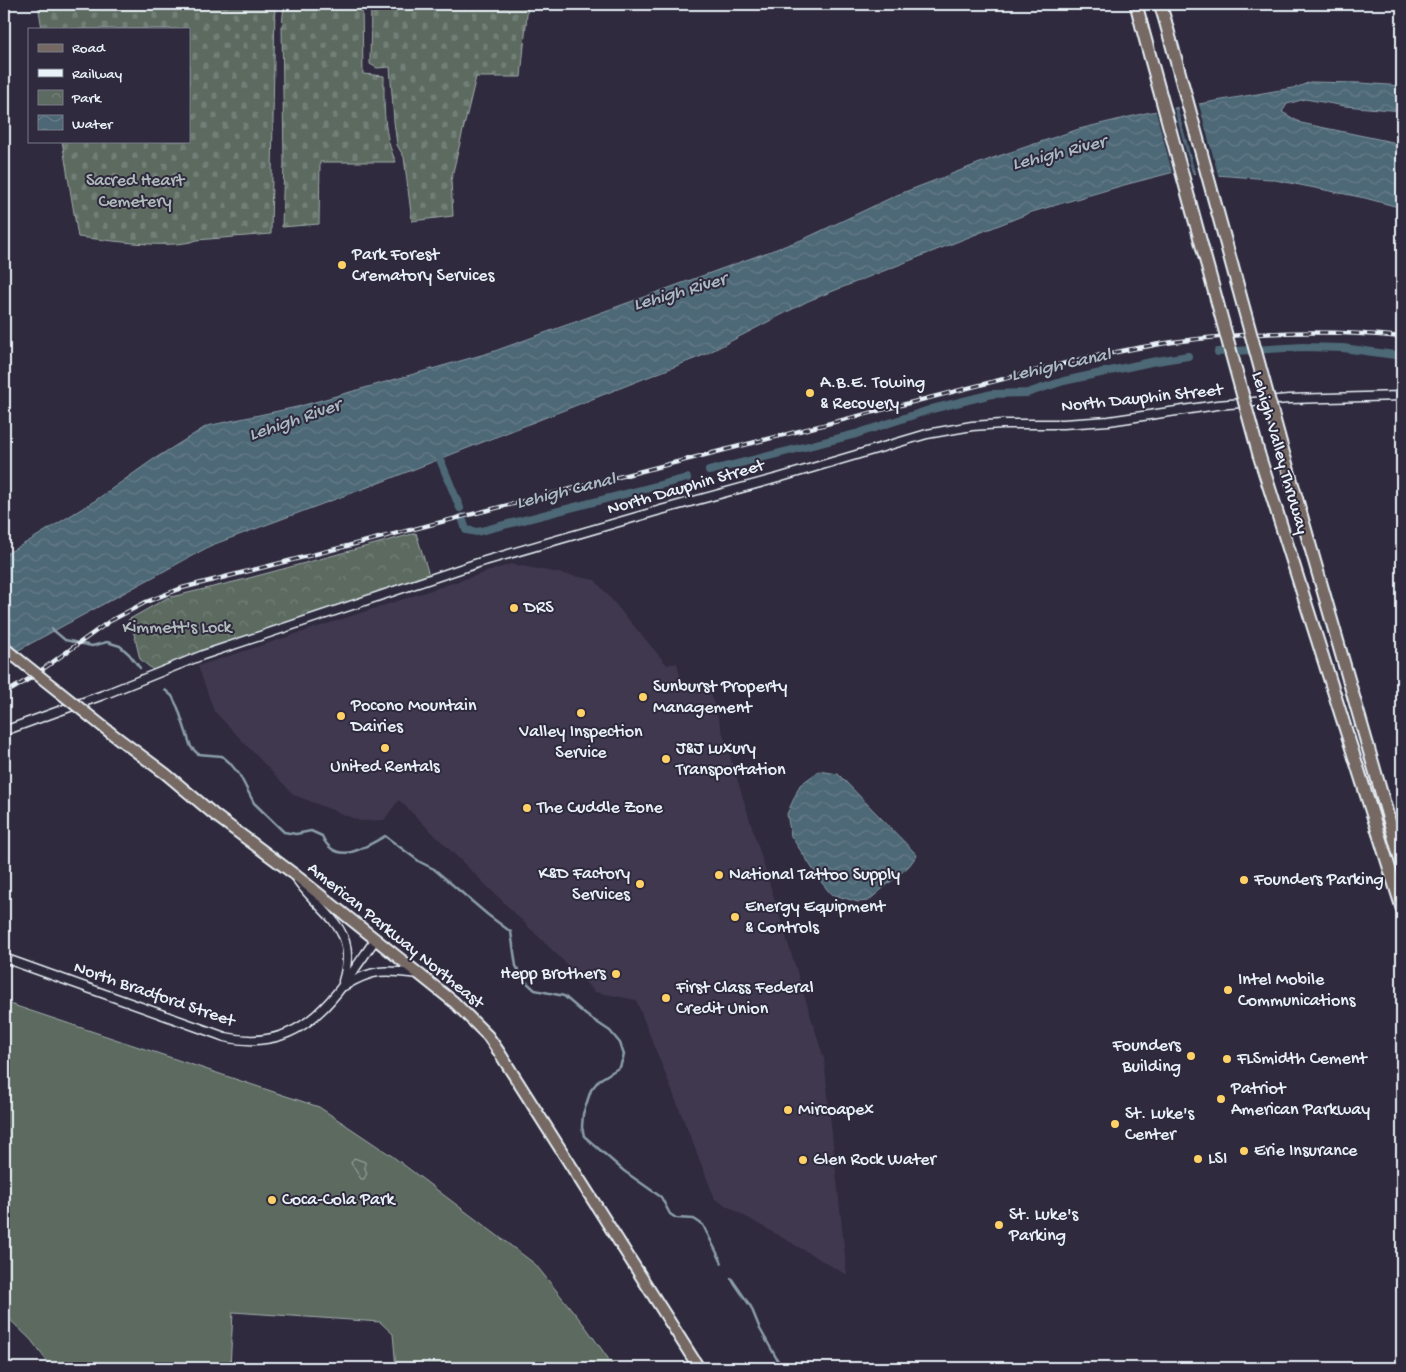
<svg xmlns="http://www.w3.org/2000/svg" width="1406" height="1372" font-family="'Gochi Hand',sans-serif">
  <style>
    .built { fill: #40394f }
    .green { fill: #5c6a61; stroke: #a2aeac }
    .cemetery { fill: url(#cemetery-stones); stroke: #a2aeac }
    .park { fill: url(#park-crowns); stroke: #a2aeac }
    .water { fill: url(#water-waves); stroke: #8b9eaa }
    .pier { fill: #2f2a3d }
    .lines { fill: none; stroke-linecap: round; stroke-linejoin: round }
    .stream { stroke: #8b9eaa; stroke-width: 2.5 }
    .canal { stroke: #4d6776; stroke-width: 8 }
    .tertiary-casing { stroke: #e8f1f8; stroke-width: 11 }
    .primary-casing { stroke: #e8f1f8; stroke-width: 14 }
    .motorway-casing { stroke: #e8f1f8; stroke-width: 15 }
    .tertiary { stroke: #2f2a3d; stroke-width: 8 }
    .primary { stroke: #766964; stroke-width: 10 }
    .motorway { stroke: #766964; stroke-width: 11 }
    .rail-casing { stroke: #e8f1f8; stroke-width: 4.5 }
    .rail { stroke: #2f2a3d; stroke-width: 2.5; stroke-dasharray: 8; stroke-linecap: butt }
    .primary-bridge-casing { stroke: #e8f1f8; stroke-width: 14; stroke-linecap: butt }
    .motorway-bridge-casing { stroke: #e8f1f8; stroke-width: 15; stroke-linecap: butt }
    .primary-bridge { stroke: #766964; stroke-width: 10 }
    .motorway-bridge { stroke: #766964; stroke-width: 11 }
    .poi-dot { fill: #ffd166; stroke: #2f2a3d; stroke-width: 2 }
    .labels { text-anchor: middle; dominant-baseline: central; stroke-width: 4; stroke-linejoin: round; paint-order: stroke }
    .park-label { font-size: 18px; fill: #b0bbbc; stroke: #2f2a3d }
    .poi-label { font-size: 18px; fill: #e8f1f8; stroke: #2f2a3d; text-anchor: start }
    .street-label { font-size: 18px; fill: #e8f1f8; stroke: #2f2a3d }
    .water-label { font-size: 19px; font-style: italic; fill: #aabac4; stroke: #2f2a3d }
  </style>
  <defs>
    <pattern id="cemetery-stones" width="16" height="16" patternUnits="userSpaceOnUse" patternTransform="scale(1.25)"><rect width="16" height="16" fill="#5c6a61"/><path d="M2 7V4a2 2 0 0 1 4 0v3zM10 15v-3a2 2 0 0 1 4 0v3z" fill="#738078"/></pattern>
    <pattern id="park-crowns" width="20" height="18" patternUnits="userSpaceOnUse" patternTransform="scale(1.25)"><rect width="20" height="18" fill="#5c6a61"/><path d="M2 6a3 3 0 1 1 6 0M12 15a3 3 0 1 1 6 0" fill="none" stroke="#738078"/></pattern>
    <pattern id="water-waves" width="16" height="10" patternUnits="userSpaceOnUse" patternTransform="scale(1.25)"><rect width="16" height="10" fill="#4d6776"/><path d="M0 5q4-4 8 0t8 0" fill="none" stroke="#677d8a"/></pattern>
  </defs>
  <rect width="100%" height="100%" fill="#2f2a3d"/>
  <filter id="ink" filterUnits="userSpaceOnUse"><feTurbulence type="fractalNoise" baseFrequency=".02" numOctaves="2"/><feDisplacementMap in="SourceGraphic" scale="10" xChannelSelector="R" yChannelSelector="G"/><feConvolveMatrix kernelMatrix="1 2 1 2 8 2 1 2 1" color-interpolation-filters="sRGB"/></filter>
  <g filter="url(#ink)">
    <polygon class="built" points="511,564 595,580 667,665 677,663 683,688 707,682 824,1059 847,1275 715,1199 636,1000 595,992 399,800 384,820 360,821 294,795 214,711 198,666"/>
    <polygon class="green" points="4,1002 319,1107 392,1156 535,1264 585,1326 615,1368 396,1368 393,1334 380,1322 233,1312 230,1368 52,1368 31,1340 4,1314"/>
    <g class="cemetery">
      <path d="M 38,4 L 275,4 L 271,234 L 197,240 C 171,250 108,240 78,237 L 62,141 L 189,141 L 189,29 L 42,29 Z"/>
      <path d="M 284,4 L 362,4 L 363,74 L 384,76 C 384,105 383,135 396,162 L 320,162 L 319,224 L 282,227 L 284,162 L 282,27 Z"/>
      <polygon points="371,4 528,4 521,77 476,77 451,180 453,216 412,221 404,157 397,145 394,121 390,67 377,68 370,64"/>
    </g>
    <g class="park">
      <polygon points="416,533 429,575 196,653 153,670 140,659 134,634 128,620 167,598 242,580"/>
      <polygon points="354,1158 365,1162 365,1169 367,1173 364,1179 361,1179 351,1163"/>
    </g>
    <g class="water">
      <polygon points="1310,82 1361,83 1402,86 1402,111 1345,106 1305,99 1287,104 1282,112 1301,123 1402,144 1402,208 1365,198 1270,179 1174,172 1124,185 1032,212 808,301 704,355 384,481 212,545 4,658 4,555 29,541 96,500 151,461 207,426 297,407 492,352 804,239 897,195 993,158 1079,129 1146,113 1298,87"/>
      <polygon points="819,771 838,774 917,855 909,866 868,901 858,902 831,894 822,883 791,836 787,814 800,785"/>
    </g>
    <g class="pier">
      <polygon points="1198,101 1219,178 1196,176 1177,105"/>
      <polygon points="1173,105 1193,176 1173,175 1155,108"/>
    </g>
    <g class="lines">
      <g class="stream">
        <polyline points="52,629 65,640 92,646 107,642 120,646 129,654 140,668"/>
        <path d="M 165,690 L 172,696 L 178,708 L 191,747 L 198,754 L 222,756 L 229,762 L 239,774 L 254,803 L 284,832 L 296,834 L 311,831 L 322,836 C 336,867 364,848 385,836 L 420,862 L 434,869 L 488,915 L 511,932 L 516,966 L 525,981 L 535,990 L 564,996 L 586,1015 L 610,1031 L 620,1043 L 624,1055 L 620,1067 L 599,1080 L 591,1090 L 583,1114 L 582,1127 L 584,1136 L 624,1171 L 661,1197 L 670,1214 L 676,1218 L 694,1219 L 703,1225 L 722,1263"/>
        <polyline points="731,1278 751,1307 760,1329 782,1368"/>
      </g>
      <g class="canal">
        <polyline points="1218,352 1302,347 1343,348 1402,356"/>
        <polyline points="437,452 460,508"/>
        <polyline points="709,471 856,434 932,409 992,394 1027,393 1064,381 1151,362 1188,356"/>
        <polyline points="462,517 466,530 477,532 687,478"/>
      </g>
      <g class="tertiary-casing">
        <g id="tertiary">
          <polyline points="4,731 103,695 203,655 481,562 657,511 778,478 927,434 972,426 1002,424 1063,424 1109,421 1217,405 1289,399 1402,396"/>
          <path d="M 298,881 C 325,918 359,928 343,981"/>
          <path d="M 4,958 L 225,1037 C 304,1055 336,995 375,940"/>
          <path d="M 344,986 C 375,968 385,970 419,974"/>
        </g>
      </g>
      <g class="primary-casing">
        <polyline id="primary" points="111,733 166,774 216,816 294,874 454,1002 488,1036 499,1052 699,1368"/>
      </g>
      <g class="motorway-casing">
        <g id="motorway">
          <polyline points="1136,4 1142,27"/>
          <polyline points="1160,4 1165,20"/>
          <polyline points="1282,448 1402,865"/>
          <polyline points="1259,455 1402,908"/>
        </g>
      </g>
      <use href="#tertiary" class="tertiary"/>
      <use href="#primary" class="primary"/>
      <use href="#motorway" class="motorway"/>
      <g class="rail-casing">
        <path id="rail" d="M 4,694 L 29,679 L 110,621 L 146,602 L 182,588 L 1090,357 C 1118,352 1145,346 1173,342 C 1249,332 1326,329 1402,337"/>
      </g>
      <use href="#rail" class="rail"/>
      <g class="primary-bridge-casing">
        <polyline id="primary-bridge" points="4,648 111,733"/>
      </g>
      <g class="motorway-bridge-casing">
        <g id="motorway-bridge">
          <polyline points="1165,20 1282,448"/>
          <polyline points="1142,27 1259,455"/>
        </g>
      </g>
      <use href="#primary-bridge" class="primary-bridge"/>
      <use href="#motorway-bridge" class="motorway-bridge"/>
    </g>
  </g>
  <g class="poi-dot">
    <circle cx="342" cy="265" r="5"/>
    <circle cx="810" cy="393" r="5"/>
    <circle cx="514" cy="608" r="5"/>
    <circle cx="643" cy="697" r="5"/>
    <circle cx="581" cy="713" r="5"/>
    <circle cx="341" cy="716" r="5"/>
    <circle cx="385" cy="748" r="5"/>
    <circle cx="666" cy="759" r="5"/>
    <circle cx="527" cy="808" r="5"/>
    <circle cx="719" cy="875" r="5"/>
    <circle cx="1244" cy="880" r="5"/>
    <circle cx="640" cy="884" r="5"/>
    <circle cx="735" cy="917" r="5"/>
    <circle cx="616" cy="974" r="5"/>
    <circle cx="1228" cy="990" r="5"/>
    <circle cx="666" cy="998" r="5"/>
    <circle cx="1191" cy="1056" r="5"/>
    <circle cx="1227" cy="1059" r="5"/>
    <circle cx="1221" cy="1099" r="5"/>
    <circle cx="788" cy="1110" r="5"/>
    <circle cx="1115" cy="1124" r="5"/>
    <circle cx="1244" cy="1151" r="5"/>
    <circle cx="1198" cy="1159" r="5"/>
    <circle cx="803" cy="1160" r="5"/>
    <circle cx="272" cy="1200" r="5"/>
    <circle cx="999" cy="1225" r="5"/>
  </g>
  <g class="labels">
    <g class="park-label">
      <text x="135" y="181">Sacred Heart<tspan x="135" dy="21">Cemetery</tspan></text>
      <text x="177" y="628">Kimmett's Lock</text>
    </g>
    <g class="poi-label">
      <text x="352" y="255">Park Forest<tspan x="352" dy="21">Crematory Services</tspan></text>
      <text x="820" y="383">A.B.E. Towing<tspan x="820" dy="21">&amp; Recovery</tspan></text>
      <text x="524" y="608">DRS</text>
      <text x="653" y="687">Sunburst Property<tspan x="653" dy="21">Management</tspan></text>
      <text x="351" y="706">Pocono Mountain<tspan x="351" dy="21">Dairies</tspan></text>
      <text x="581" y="732" text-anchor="middle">Valley Inspection<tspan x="581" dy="21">Service</tspan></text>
      <text x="676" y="749">J&amp;J Luxury<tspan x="676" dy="21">Transportation</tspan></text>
      <text x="385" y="767" text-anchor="middle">United Rentals</text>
      <text x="537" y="808">The Cuddle Zone</text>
      <text x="630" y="874" text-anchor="end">K&amp;D Factory<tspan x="630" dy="21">Services</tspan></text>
      <text x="729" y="875">National Tattoo Supply</text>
      <text x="1254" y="880">Founders Parking</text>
      <text x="745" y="907">Energy Equipment<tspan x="745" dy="21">&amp; Controls</tspan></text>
      <text x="606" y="974" text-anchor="end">Hepp Brothers</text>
      <text x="1238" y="980">Intel Mobile<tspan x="1238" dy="21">Communications</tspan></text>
      <text x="676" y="988">First Class Federal<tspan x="676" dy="21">Credit Union</tspan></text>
      <text x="1181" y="1046" text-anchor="end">Founders<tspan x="1181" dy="21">Building</tspan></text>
      <text x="1237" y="1059">FLSmidth Cement</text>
      <text x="1231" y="1089">Patriot<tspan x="1231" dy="21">American Parkway</tspan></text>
      <text x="798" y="1110">Mircoapex</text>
      <text x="1125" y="1114">St. Luke's<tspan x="1125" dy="21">Center</tspan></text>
      <text x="1254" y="1151">Erie Insurance</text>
      <text x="1208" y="1159">LSI</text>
      <text x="813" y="1160">Glen Rock Water</text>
      <text x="282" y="1200">Coca-Cola Park</text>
      <text x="1009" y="1215">St. Luke's<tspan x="1009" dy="21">Parking</tspan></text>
    </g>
    <g class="street-label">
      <text transform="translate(1142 399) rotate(-6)">North Dauphin Street</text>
      <text transform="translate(1279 453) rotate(74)">Lehigh Valley Thruway</text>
      <text transform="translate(686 488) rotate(-16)">North Dauphin Street</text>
      <text transform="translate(395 936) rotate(39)">American Parkway Northeast</text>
      <text transform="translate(154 995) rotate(19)">North Bradford Street</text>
    </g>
    <g class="water-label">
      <text transform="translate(1059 154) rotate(-14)">Lehigh River</text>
      <text transform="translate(680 293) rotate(-16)">Lehigh River</text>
      <text transform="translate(1061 366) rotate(-12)">Lehigh Canal</text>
      <text transform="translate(295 421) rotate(-19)">Lehigh River</text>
      <text transform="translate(566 492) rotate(-14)">Lehigh Canal</text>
    </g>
  </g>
  <rect width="1406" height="1372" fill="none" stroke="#2f2a3d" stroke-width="20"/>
  <rect x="10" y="10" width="1386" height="1352" fill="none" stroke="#e8f1f8" stroke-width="2" filter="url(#ink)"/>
  <rect x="28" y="28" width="162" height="115" fill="#2f2a3d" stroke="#797a88"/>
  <rect x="38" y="44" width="25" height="8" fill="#766964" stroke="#797a88"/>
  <text x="72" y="52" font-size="15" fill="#e8f1f8">Road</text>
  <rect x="38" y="69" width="25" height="8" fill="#e8f1f8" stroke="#797a88"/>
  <text x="72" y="78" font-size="15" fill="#e8f1f8">Railway</text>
  <rect x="38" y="90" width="25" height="15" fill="url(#park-crowns)" stroke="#797a88"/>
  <text x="72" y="102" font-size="15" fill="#e8f1f8">Park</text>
  <rect x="38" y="115" width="25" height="15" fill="url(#water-waves)" stroke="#797a88"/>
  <text x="72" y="128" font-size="15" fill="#e8f1f8">Water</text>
</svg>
